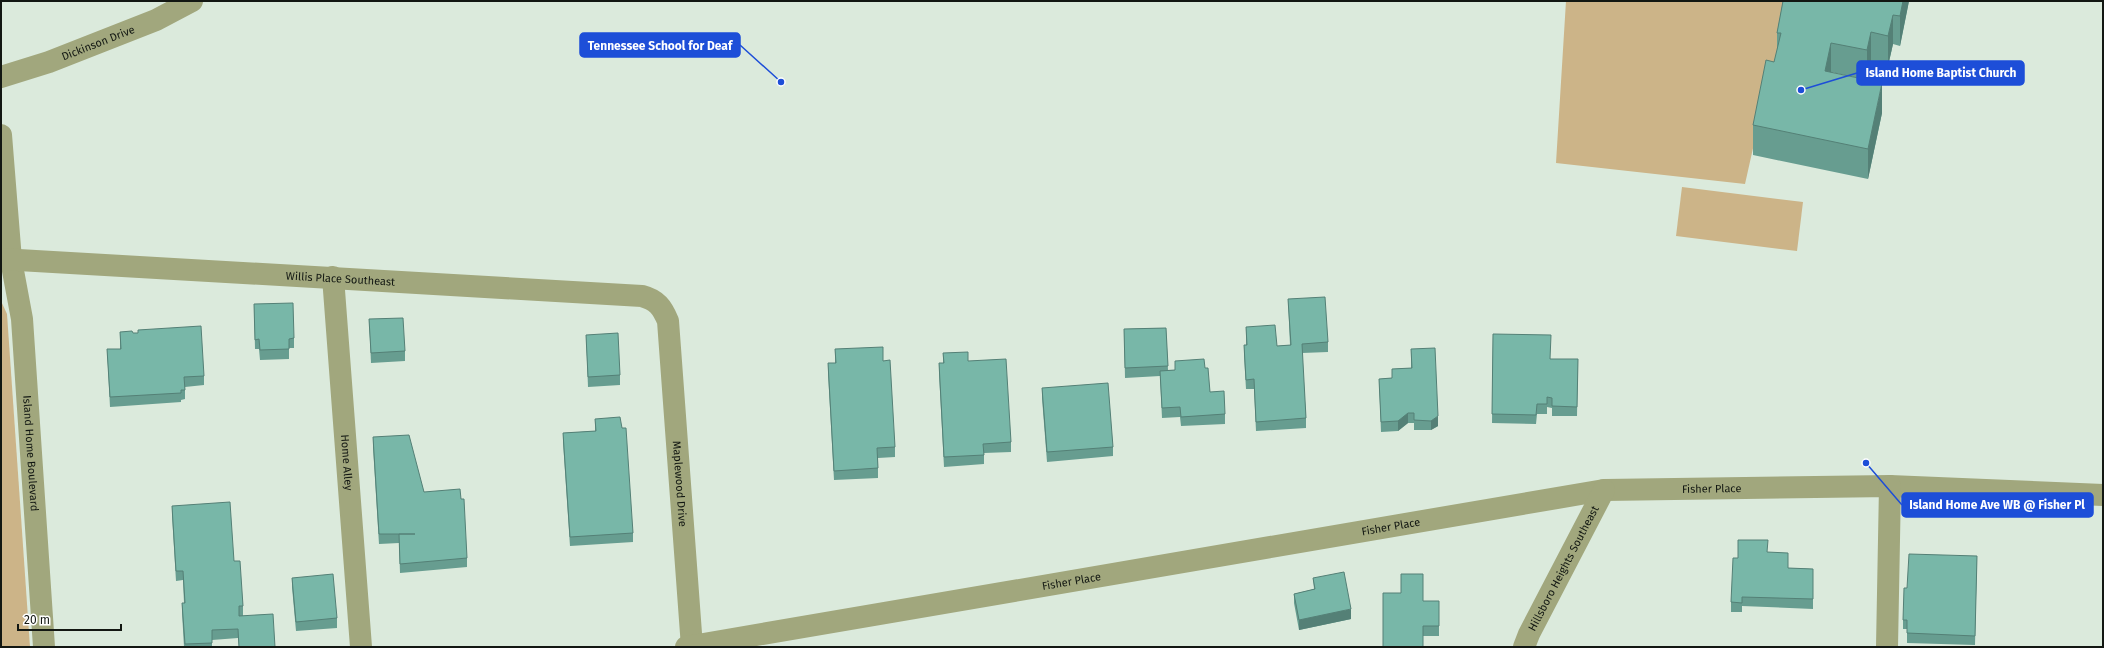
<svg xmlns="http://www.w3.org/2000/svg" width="2104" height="648" font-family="'Fira Sans',sans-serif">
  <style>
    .green { fill: #ccb488 }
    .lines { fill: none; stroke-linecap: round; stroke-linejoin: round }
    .minor { stroke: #a1a77d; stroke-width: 22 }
    .wall { fill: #679d90 }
    .shaded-wall { fill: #548076 }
    .building { fill: #78b7a8; stroke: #548076 }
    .labels { text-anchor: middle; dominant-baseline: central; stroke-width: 3; stroke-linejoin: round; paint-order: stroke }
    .street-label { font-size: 11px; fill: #121712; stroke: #fff }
    .leader { fill: none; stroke: #1d4ed8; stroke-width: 1.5 }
    .callout-dot { fill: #1d4ed8; stroke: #fff; stroke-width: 1.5 }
    .callout { fill: #1d4ed8; stroke: #1d4ed8; stroke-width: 1.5 }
    .callout-label { font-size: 12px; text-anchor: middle; font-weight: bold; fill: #fff }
  </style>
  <rect width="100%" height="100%" fill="#dbeadc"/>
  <g class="green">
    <polygon points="1566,1 1790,1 1777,62 1766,90 1745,184 1556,163"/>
    <polygon points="1682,187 1803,202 1797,251 1676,236"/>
    <polygon points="1,301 7,314 30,647 1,647"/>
  </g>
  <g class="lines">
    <g class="minor">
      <path id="s1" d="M 1,77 L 49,62 L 156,20 L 192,1"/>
      <path id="s2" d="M 1,135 L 11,260 L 22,319 L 44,647"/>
      <path id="s3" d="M 1,259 L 642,296 C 657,300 662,307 668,321 L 692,647"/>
      <path id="s4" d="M 333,277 L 361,647"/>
      <path id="s5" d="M 686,647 L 1604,490 L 1890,486 L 2103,495"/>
      <path id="s6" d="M 1524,647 L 1529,634 L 1604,490"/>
      <polyline points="1887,647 1890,486"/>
    </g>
  </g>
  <g class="wall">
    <polygon points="1783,1 1909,1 1900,46 1893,44 1888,66 1871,62 1867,80 1831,72 1882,113 1868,179 1753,155 1753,125 1774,62 1777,51 1777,33"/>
    <polygon points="1288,299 1328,342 1328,352 1302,353 1306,418 1306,428 1256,431 1254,389 1246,389 1244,355 1244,345 1246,345 1246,327 1277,346 1290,345"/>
    <polygon points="254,304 294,338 294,348 289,348 289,359 260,360 259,349 255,349"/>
    <polygon points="369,319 405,351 405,361 371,363"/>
    <polygon points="1166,328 1168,370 1175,370 1175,361 1205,368 1210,392 1225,414 1225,424 1181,426 1180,417 1162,418 1160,376 1125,378 1124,329"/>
    <polygon points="138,330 204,376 204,385 185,387 185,399 181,400 181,402 110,407 107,349 120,349 120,332 133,333 138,333"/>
    <polygon points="1493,334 1551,359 1578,359 1577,416 1552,416 1552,408 1547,407 1547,414 1537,414 1536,424 1492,423"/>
    <polygon points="586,335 620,375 620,385 588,387"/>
    <polygon points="835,349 883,361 895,447 895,457 878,458 878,478 834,480 828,373 828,363 835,363"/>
    <polygon points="1411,349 1438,426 1431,430 1414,430 1414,423 1408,423 1398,431 1381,432 1379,379 1392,378 1392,369 1411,368"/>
    <polygon points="943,353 968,361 1011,442 1011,452 984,453 984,464 944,467 939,373 939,363 943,363"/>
    <polygon points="1042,388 1113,447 1113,456 1047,462 1042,398"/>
    <polygon points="595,419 633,533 633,542 570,546 563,442 563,433 595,431"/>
    <polygon points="373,437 424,492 467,558 467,567 400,573 399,543 379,544 373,447"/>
    <polygon points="172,506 234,561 243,606 243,616 239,616 275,647 239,647 238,638 212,640 212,647 184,647 182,612 182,603 184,603 183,580 176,581 172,515"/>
    <polygon points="1768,552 1788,568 1813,569 1813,609 1742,606 1742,612 1731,612 1731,602 1738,558"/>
    <polygon points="1977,556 1975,645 1907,643 1907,629 1903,629 1903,620 1907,588"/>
    <polygon points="292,578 337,618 337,628 296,631 292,587"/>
    <polygon points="1313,578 1351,619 1299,630 1294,603 1294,594 1314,589"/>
    <polygon points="1401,593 1423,601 1439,601 1439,636 1423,636"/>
  </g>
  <g class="shaded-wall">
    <polygon points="1903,1 1909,1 1900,46 1900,16"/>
    <polygon points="1893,15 1893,44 1888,66 1888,36"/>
    <polygon points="1871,32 1871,62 1867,80 1867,50"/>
    <polygon points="1831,43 1831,72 1825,101 1825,71"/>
    <polygon points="1882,83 1882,113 1868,179 1868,149"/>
    <polygon points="1408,413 1408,423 1398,431 1398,421"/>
    <polygon points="1438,416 1438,426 1431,430 1431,421"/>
    <polygon points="1351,609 1351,619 1299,630 1299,620"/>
  </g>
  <g class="building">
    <polygon points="1783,1 1903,1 1900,16 1893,15 1888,36 1871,32 1867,50 1831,43 1825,71 1882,83 1868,149 1753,125 1766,60 1774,62 1781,33 1777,33"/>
    <polygon points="1325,297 1328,342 1302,344 1306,418 1256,422 1254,379 1246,380 1244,345 1247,345 1246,327 1275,325 1277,346 1291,345 1288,299"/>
    <polygon points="293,303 294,338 289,339 289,349 260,350 259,339 255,340 254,304"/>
    <polygon points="403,318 405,351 371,353 369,319"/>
    <polygon points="201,326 204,376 184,377 185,390 181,390 181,393 110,397 107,349 121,349 120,332 132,331 133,333 138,333 138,330"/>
    <polygon points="1166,328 1168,366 1125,368 1124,329"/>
    <polygon points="618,333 620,375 588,377 586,335"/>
    <polygon points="1493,334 1551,335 1550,359 1578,359 1577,407 1552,406 1552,398 1547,397 1547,404 1537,404 1536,415 1492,414"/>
    <polygon points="883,347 883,361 890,360 895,447 877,448 878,468 834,471 828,363 836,363 835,349"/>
    <polygon points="1435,348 1438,416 1431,421 1414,420 1414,413 1408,413 1398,421 1381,422 1379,379 1392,378 1392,369 1412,368 1411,349"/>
    <polygon points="968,352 968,361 1006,359 1011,442 983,444 984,455 944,457 939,363 944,363 943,353"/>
    <polygon points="1204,359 1205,368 1208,368 1210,392 1224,391 1225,414 1181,417 1180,407 1162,408 1160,371 1175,370 1175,361"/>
    <polygon points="1108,383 1113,447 1047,452 1042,388"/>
    <polygon points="620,417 622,428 626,428 633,533 570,537 563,433 596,431 595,419"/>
    <polygon points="409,435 424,492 460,489 461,499 464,499 467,558 400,564 399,534 415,534 379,534 373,437"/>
    <polygon points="230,502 234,561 240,561 243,606 239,606 239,616 273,614 275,647 239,647 238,629 212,630 212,643 185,644 182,603 185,603 183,571 176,571 172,506"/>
    <polygon points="1738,540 1768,540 1767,552 1788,553 1788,568 1813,569 1813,599 1742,597 1742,603 1731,602 1733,558 1738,558"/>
    <polygon points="1909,554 1977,556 1975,636 1907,633 1907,620 1903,620 1904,588 1907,588"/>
    <polygon points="1344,572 1351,609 1299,620 1294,594 1315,589 1313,578"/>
    <polygon points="333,574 337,618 296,622 292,578"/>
    <polygon points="1401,574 1423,574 1423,601 1439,601 1439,626 1423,626 1423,647 1383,647 1383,593 1401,593"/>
  </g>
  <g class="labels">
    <g class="street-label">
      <text stroke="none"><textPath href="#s1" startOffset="103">Dickinson Drive</textPath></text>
      <text stroke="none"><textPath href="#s3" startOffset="340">Willis Place Southeast</textPath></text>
      <text stroke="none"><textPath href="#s2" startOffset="320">Island Home Boulevard</textPath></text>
      <text stroke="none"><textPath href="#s4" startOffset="186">Home Alley</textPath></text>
      <text stroke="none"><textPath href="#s3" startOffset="843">Maplewood Drive</textPath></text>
      <text stroke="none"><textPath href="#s5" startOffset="1039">Fisher Place</textPath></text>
      <text stroke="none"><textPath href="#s5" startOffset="715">Fisher Place</textPath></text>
      <text stroke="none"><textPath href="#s6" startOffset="88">Hillsboro Heights Southeast</textPath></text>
      <text stroke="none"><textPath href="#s5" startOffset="391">Fisher Place</textPath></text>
    </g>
  </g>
  <path class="leader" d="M781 82L740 45M1801 90L1857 73M1866 463L1902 505"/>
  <g class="callout-dot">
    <circle cx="781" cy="82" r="4"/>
    <circle cx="1801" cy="90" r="4"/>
    <circle cx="1866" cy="463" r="4"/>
  </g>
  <g class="callout">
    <rect x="580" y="33" width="160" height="24" rx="4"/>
    <rect x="1857" y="61" width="167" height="24" rx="4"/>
    <rect x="1902" y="493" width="191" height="24" rx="4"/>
  </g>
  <g class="callout-label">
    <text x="660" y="50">Tennessee School for Deaf</text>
    <text x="1941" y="77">Island Home Baptist Church</text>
    <text x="1997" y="509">Island Home Ave WB @ Fisher Pl</text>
  </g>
  <rect width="2104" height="648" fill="none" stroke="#121712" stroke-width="4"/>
  <path d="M18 624v6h103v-6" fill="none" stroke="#121712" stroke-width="2"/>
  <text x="24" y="624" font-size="12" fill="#121712" stroke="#ffffff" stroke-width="3" paint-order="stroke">20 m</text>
</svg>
